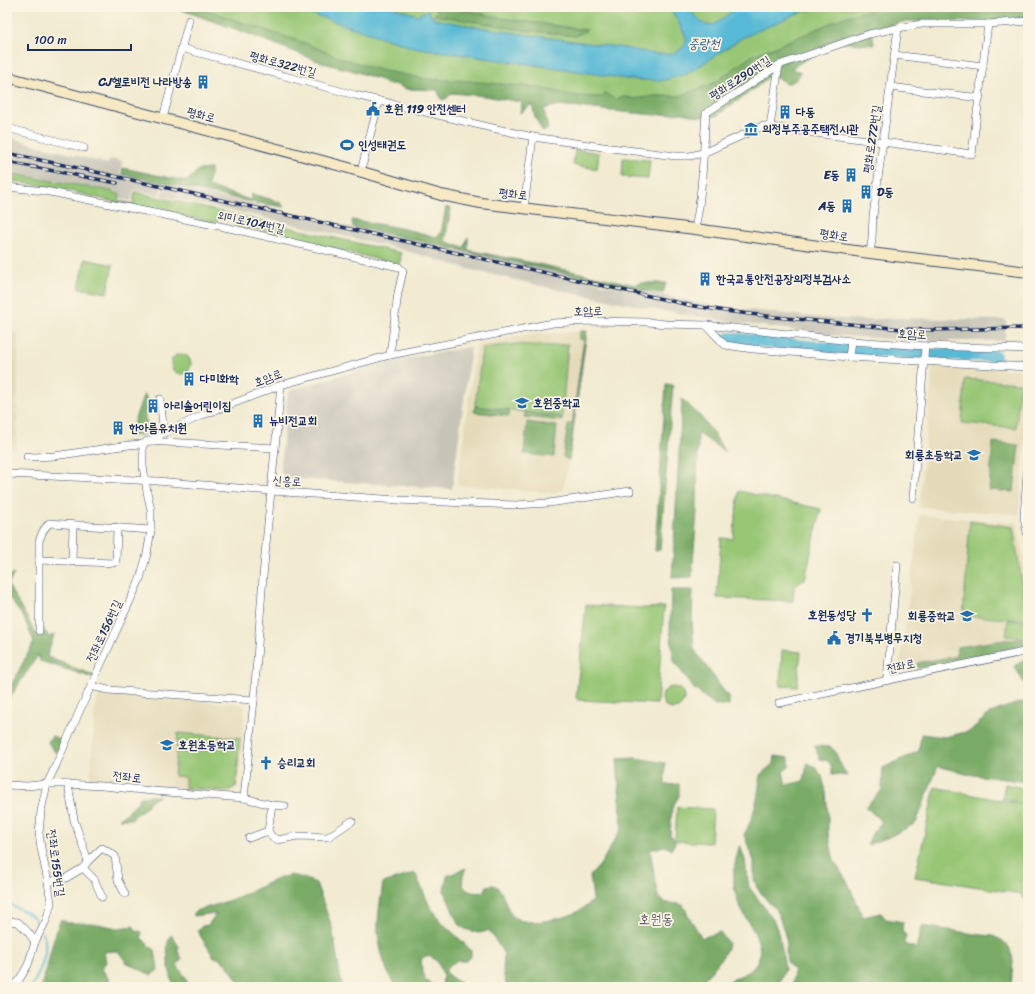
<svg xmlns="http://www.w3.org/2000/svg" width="1035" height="994" font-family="Sriracha,'Poor Story',sans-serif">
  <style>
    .built { fill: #e5dbba }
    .industrial { fill: #c7c5b8 }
    .green { fill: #97c674; stroke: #597a69 }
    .forest { fill: #79ab66; stroke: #4a6d62 }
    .water { fill: #56b9d5; stroke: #38749a }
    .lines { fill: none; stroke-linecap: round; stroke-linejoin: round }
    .stream { stroke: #56b9d5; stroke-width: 2 }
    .river { stroke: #56b9d5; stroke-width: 12 }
    .minor-casing { stroke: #3b4b6f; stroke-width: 8 }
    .secondary-casing { stroke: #3b4b6f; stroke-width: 12 }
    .minor { stroke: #fff; stroke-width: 7 }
    .secondary { stroke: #f6e9c3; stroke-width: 10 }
    .rail-casing { stroke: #1b2f5e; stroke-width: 3.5 }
    .rail { stroke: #fcf5e5; stroke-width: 2; stroke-dasharray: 6; stroke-linecap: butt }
    .labels { text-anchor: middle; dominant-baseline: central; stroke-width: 3.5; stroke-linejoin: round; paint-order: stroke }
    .street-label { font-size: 12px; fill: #1b2f5e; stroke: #fcf5e5 }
    .poi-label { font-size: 12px; font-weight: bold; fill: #1b2f5e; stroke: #fcf5e5; text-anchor: start }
    .water-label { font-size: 13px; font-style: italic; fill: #2d5882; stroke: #fcf5e5 }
    .quarter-label { font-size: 14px; fill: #605f6e; stroke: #fcf5e5 }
  </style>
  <rect width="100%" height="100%" fill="#fcf5e5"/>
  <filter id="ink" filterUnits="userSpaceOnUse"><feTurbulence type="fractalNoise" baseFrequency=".025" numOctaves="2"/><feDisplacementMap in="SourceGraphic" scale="8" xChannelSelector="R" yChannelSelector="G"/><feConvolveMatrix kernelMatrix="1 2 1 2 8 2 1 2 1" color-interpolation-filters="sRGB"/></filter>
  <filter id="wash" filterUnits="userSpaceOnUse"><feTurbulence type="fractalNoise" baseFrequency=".012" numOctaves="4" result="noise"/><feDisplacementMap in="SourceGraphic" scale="16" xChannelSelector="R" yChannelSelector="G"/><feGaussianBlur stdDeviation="0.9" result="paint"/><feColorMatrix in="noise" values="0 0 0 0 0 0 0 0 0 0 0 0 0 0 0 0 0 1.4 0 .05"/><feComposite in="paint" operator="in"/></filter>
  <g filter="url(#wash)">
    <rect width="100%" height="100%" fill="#f2ebd2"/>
    <g class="built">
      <polygon points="587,331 569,460 563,489 554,493 457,485 476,346 523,335"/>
      <polygon points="7,333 18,333 17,450 7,450"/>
      <polygon points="933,364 1028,370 1028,402 1019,515 919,507"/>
      <polygon points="920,515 1017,523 1028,588 1028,646 909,673 900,665"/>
      <polygon points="99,693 240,704 245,707 239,786 228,794 90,782 95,707"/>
    </g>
    <g class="industrial">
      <polygon points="7,137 108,164 110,159 122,161 120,174 163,184 159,195 134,190 131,201 120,199 120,193 114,192 114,190 7,172"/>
      <polygon points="164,185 279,210 349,227 415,242 499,257 558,270 602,284 662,295 715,306 822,318 865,320 897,318 1006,320 1005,341 925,341 831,335 731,322 664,311 568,292 468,269 400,249 257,216 161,196"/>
      <polygon points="471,347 452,489 286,478 283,475 281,471 281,463 287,398 289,392 294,389 387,362"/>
    </g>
    <g class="green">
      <polygon points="188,7 1028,7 1028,18 905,20 796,52 702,110 394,79"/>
      <polygon points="575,149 599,153 597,169 573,165"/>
      <polygon points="623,158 650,160 648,179 622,177"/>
      <polygon points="7,173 113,191 113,193 120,194 118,201 133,204 135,192 401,253 400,265 255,229 237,227 240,221 220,216 216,223 110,201 66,190 7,180"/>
      <polygon points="85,259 113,265 107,293 79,288"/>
      <polygon points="7,343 9,345 12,388 7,388"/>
      <polygon points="516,344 552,346 568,344 562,417 475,406 482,348"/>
      <circle cx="181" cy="364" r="10"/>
      <polygon points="965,379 1020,383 1016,428 962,423"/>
      <polygon points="739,491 821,509 805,579 794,587 793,601 717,598 721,538 733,539"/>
      <polygon points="970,521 1013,527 1028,620 963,616"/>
      <polygon points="586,605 644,608 664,607 657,704 578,700 576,698"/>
      <polygon points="1008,620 1028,622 1028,638 1006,636"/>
      <polygon points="782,650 801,652 797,687 780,686"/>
      <circle cx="673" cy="698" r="11"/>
      <polygon points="178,733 240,738 236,786 228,791 185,788 185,777 174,776"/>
      <polygon points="1005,784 1028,789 1028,805 1002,799"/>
      <polygon points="935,787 1028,806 1028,899 1022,898 1022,894 915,877"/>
      <polygon points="677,807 713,809 711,843 675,841"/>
    </g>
    <g class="forest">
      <path d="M 173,7 L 201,7 L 229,18 L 305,43 L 341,58 L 380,70 L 427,79 L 467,81 L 535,87 L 576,96 L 601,97 L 606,93 L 615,100 L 620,97 L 627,97 L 635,99 L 655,96 L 680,96 L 714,83 L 753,55 L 775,47 L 844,17 L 874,9 L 912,7 L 1028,7 L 1028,18 L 998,22 L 906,21 L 872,30 L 874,45 L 835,42 L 800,63 L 791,69 L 801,72 C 797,80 794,82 785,84 L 780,79 L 768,77 L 758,86 L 716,116 L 699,117 L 683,113 L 655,115 L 612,111 L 559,105 L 544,109 L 548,129 L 543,132 L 535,117 L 532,104 L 520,113 L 522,102 L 484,96 L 452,93 L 447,98 L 442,100 L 437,90 L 406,89 L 394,84 L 386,84 L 381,80 L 351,70 L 323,63 L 249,34 Z"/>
      <polygon points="429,7 450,7 501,18 587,30 575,36 524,30 434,15 438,10"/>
      <polygon points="123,168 170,178 187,181 198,170 211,169 208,186 250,200 252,194 280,202 284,207 251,202 122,174"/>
      <path d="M 446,207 L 451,208 L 445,241 L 464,248 L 468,237 L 468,250 L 538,264 L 636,285 L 640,283 L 666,283 L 663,293 L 645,291 L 392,235 L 353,227 L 352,220 C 380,224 408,229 436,237 L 441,233 Z"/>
      <polygon points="580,331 587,331 569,460 563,457 568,424 572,424 584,339 579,340"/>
      <polygon points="666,384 673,385 660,550 655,551"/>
      <polygon points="144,394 146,397 145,418 152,432 129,437 129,429 133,424"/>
      <polygon points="682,399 701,417 713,433 725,452 698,433 697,511 692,577 672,578"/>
      <polygon points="475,406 510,410 509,416 474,412"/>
      <polygon points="525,412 562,417 562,421 524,417"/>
      <polygon points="527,422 557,426 554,457 524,454"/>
      <polygon points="993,442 1019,445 1014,492 989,490"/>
      <polygon points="14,574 8,585 37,635 42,627 49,637 54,635 47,657 93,675 93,678 40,661 38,655 7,702 7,693 34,642 24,618 7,595 7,575"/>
      <polygon points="671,590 693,590 692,620 694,649 729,698 729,705 715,705 694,689 674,661 670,630"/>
      <polygon points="1023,639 1026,645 918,668 917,663 956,656 957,647 1004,640"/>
      <polygon points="1028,658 1028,689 1014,666"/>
      <polygon points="1028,701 1028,782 966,774 938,766 916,823 889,837 867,845 873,832 882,822 866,807 882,790 883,768 919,751 921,734 945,737 970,731 990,713 1012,705"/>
      <polygon points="52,736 62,740 61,745 56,753 48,743 50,738"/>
      <path d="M 815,746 L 831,747 L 835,751 L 839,761 L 847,776 L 832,774 L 831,765 L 828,761 L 820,759 C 817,754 817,750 815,746 Z"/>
      <path d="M 775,756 L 789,758 L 789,767 L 783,771 L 786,785 L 804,781 L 807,763 L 815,767 L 822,776 L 826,792 L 828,814 L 828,833 L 834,861 L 848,883 L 863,917 L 881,913 L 886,919 L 903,922 L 902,931 L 906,935 L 904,944 L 916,948 L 922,926 L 981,935 L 993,936 L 1003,941 L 1009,947 L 1012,955 L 1013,962 L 1011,987 L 792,987 L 794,971 L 787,961 L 786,951 L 787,944 L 784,931 L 777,910 L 770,904 L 757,888 L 754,879 L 754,861 L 744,835 C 754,816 759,796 760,775 L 774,763 Z"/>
      <path d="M 636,758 L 665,763 L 665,785 L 679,784 L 679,796 L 672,808 L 670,836 L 673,837 L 675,843 L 671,850 L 665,846 L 650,850 L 658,897 C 666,906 673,902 683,905 L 689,917 L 702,938 L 720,932 L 728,943 C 727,956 706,977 697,987 L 507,987 L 503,973 L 504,954 L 489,930 L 484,932 L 478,933 L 465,929 L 460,925 L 456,919 L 444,890 L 447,876 L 466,868 C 458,885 464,895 484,892 L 487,886 L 493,885 C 495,886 497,886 498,888 C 505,894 506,911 514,917 C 526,927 560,919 573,914 C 581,910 588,906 593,899 L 590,876 L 600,865 L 622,828 L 617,759 Z"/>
      <path d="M 148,796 L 160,796 L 151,800 L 146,807 L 131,819 L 119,819 C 127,813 136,807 140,797 Z"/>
      <path d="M 740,845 L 745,860 L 747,875 L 749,887 L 772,918 L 776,926 L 781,944 L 785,969 L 777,987 L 719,987 C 726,983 732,980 738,977 C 743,974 749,973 752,969 C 774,948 743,920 737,899 C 731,881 734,862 740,845 Z"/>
      <path d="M 415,873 L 430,907 L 437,915 L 440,921 L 463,942 L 471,951 L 471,957 L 466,961 L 458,961 L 451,964 L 446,969 L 447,974 L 465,987 L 442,987 L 443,974 L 437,961 L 431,957 L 425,956 L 421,960 L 422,967 L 425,980 L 435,987 L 396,987 C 386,975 377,942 378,926 C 378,911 381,897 383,883 Z"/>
      <path d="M 289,875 C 299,876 307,879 316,883 L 332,927 L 342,987 L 306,986 L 298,987 L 243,987 L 227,965 L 220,959 L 214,957 L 201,937 L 198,930 L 202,926 L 208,925 L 216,914 L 207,914 L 194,916 L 194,913 L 198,910 C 216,905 232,900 249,892 C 263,886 274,879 289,875 Z"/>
      <path d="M 61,919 L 68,923 L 91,923 L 118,928 L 133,926 L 137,931 L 142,932 L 141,937 L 148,945 L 155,950 L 158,970 L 151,975 L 126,962 L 118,951 L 104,952 L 106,962 L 102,968 C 105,975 110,980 114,987 L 41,987 C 49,965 51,941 61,919 Z"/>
      <path d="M 171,935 L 178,945 L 178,951 L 182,959 L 177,965 L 186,978 L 187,983 L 190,987 L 174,987 C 170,975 163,946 171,935 Z"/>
    </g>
    <path class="water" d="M 291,7 L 392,7 L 417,15 L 428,10 L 434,19 C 489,30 546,37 602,45 C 611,46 620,47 629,49 C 642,51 655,55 668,54 C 678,53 689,46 685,35 L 670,7 L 686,7 L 704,24 C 708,26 711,25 715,24 L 738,7 L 819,7 L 796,14 L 742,38 L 687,74 L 661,81 L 626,79 L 570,70 L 443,52 L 408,46 Z"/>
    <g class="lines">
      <g class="stream">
        <path d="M 7,903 C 19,910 35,913 40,927"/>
        <path d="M 32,987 C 40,971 50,951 43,933"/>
      </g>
      <polyline class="river" points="730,338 837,349 899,353 995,356"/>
    </g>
  </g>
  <g filter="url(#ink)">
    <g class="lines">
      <g class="minor-casing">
        <g id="minor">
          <polyline points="181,48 355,95 488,127 533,137 603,147 676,156 690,156 703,153 763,126 972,154 988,24"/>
          <polyline points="894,55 983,66"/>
          <polyline points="890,87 980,98"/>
          <polyline points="163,118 189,20"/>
          <polyline points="770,127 779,65"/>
          <polyline points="7,128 84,148"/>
          <polyline points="361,171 379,101"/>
          <polyline points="7,187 45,191 229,228 399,267 403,271 398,293 390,355"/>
          <polyline points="524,208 533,137"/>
          <path d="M 695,229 C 703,191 703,152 706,113 L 779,65 L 869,34 L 898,28 L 922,24 L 988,24 L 1028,21"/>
          <polyline points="870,253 872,239 873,216 898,28"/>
          <polyline points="706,325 725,345 753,349 849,357 1028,367"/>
          <polyline points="849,357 851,341"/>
          <polyline points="160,399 164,433"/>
          <polyline points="1028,418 1028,422"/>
          <polyline points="147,441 275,448"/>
          <polyline points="27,456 33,457 54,456 129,445 143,444 156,437 203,415 281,385 390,355 553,323 591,321 648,322 665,324 706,325 851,341 925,346 1028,349"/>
          <polyline points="1028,458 1024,517 1028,537"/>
          <polyline points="7,474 157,481 271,491 397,500 515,505 549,503 630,491"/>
          <polyline points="913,498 925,346"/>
          <polyline points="39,560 113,563 116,562 117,527"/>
          <polyline points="72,562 73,525"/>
          <polyline points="39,631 39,541 43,531 49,523 151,530"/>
          <polyline points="887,680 897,565"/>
          <polyline points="91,686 108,690 254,700 263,576 281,385"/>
          <polyline points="779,703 1028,651"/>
          <polyline points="68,784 74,820 88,861"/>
          <polyline points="7,785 27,786 47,784 65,784 102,786 153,791 244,798 272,805 285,806"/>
          <polyline points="244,798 254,700"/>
          <polyline points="272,805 268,831 272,837 278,840 297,836 328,837 352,821"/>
          <polyline points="249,838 268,831"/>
          <polyline points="83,868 94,879 102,897"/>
          <polyline points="48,882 66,878 76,872 83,868 88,861 102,848 115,856 118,880 125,894"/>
          <polyline points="7,921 18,922 28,932 35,942"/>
          <polyline points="12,987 19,980 28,965 35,942 46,921 51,903 48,882 41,848 39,833 41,811 47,784 56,765 80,710 140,579 147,554 151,530 151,510 147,492 143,466 143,444"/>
        </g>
      </g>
      <g class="secondary-casing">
        <polyline id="secondary" points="7,77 345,167 441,195 481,203 695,229 870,253 1028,272"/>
      </g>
      <use href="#minor" class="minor"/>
      <use href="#secondary" class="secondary"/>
      <g class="rail-casing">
        <g id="rail">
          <polyline points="7,153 87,170 689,305 725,311 775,317 902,329 930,330 1028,328"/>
          <polyline points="7,162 117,183"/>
        </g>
      </g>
      <use href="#rail" class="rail"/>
    </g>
  </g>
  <defs>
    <g id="building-bare" transform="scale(1.08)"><path d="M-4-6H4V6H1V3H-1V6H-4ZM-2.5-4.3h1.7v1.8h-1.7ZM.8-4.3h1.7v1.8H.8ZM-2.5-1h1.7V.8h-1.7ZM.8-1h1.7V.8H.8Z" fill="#1f6fb2" stroke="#fcf5e5" stroke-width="2.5" paint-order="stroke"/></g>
    <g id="civic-bare" transform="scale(1.08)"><path d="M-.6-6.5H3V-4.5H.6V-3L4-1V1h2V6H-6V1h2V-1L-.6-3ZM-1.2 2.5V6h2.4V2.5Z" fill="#1f6fb2" stroke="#fcf5e5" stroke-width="2.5" paint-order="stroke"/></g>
    <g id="museum-bare" transform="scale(1.08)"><path d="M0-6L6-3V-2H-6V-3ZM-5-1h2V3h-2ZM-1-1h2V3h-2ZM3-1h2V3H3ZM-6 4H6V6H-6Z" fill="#1f6fb2" stroke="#fcf5e5" stroke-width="2.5" paint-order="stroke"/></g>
    <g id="stadium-bare" transform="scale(1.08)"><path d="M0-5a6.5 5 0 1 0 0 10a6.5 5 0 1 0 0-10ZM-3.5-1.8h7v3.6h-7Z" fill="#1f6fb2" stroke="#fcf5e5" stroke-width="2.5" paint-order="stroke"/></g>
    <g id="school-bare" transform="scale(1.08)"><path d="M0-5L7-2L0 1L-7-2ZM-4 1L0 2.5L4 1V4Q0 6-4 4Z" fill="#1f6fb2" stroke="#fcf5e5" stroke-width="2.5" paint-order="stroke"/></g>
    <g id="church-bare" transform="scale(1.08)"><path d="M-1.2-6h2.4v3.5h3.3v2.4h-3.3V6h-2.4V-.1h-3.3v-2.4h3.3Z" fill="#1f6fb2" stroke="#fcf5e5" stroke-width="2.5" paint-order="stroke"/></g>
  </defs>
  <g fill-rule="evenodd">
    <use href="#building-bare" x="203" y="82"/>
    <use href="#civic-bare" x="373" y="109"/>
    <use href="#building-bare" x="785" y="112"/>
    <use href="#museum-bare" x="751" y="129"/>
    <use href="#stadium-bare" x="347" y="145"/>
    <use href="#building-bare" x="851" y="175"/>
    <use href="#building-bare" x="866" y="192"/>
    <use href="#building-bare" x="847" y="206"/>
    <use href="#building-bare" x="705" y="279"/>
    <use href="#building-bare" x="189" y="379"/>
    <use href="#school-bare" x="522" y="403"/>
    <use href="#building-bare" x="153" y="406"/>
    <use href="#building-bare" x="258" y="421"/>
    <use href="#building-bare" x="118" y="428"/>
    <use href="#school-bare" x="974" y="455"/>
    <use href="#church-bare" x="867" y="615"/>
    <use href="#school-bare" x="967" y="616"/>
    <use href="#civic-bare" x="834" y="638"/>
    <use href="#school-bare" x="167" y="745"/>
    <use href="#church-bare" x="266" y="763"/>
  </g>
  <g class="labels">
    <g class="street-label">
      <text transform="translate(283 64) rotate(15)">평화로322번길</text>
      <text transform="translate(740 78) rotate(-33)">평화로290번길</text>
      <text transform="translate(201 115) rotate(15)">평화로</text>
      <text transform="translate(872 139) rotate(-82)">평화로272번길</text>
      <text transform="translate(513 194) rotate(6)">평화로</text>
      <text transform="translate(251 222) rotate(12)">외미로104번길</text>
      <text transform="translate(834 235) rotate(8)">평화로</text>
      <text transform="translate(588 311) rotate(-1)">호암로</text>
      <text transform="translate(912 334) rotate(3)">호암로</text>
      <text transform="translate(268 378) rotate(-20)">호암로</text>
      <text transform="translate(287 481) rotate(4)">신흥로</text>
      <text transform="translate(104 631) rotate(-65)">전좌로156번길</text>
      <text transform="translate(901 666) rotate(-12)">전좌로</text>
      <text transform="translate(127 777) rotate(6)">전좌로</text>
      <text transform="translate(56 863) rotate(82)">전좌로155번길</text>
    </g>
    <g class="poi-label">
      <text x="192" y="82" text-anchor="end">CJ헬로비전 나라방송</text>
      <text x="384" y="109">호원 119 안전센터</text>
      <text x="796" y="112">다동</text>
      <text x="762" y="129">의정부주공주택전시관</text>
      <text x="358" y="145">인성태권도</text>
      <text x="840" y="175" text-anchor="end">E동</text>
      <text x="877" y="192">D동</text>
      <text x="836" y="206" text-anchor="end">A동</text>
      <text x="716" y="279">한국교통안전공장의정부검사소</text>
      <text x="200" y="379">다미화학</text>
      <text x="533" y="403">호원중학교</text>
      <text x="164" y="406">아리솔어린이집</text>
      <text x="269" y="421">뉴비전교회</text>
      <text x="129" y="428">한아름유치원</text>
      <text x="963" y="455" text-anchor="end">회룡초등학교</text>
      <text x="856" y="615" text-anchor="end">호원동성당</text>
      <text x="956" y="616" text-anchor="end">회룡중학교</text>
      <text x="845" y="638">경기북부병무지청</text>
      <text x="178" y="745">호원초등학교</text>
      <text x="277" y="763">승리교회</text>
    </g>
    <g class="water-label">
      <text x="704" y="43">중랑천</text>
    </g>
    <g class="quarter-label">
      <text x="656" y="919">호원동</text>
    </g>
  </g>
  <rect width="1035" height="994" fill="none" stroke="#fcf5e5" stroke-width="24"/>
  <path d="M28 44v6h103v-6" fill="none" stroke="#1b2f5e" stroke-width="2"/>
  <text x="34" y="44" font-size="12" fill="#1b2f5e" stroke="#fcf5e5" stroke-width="3" paint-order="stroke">100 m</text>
</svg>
